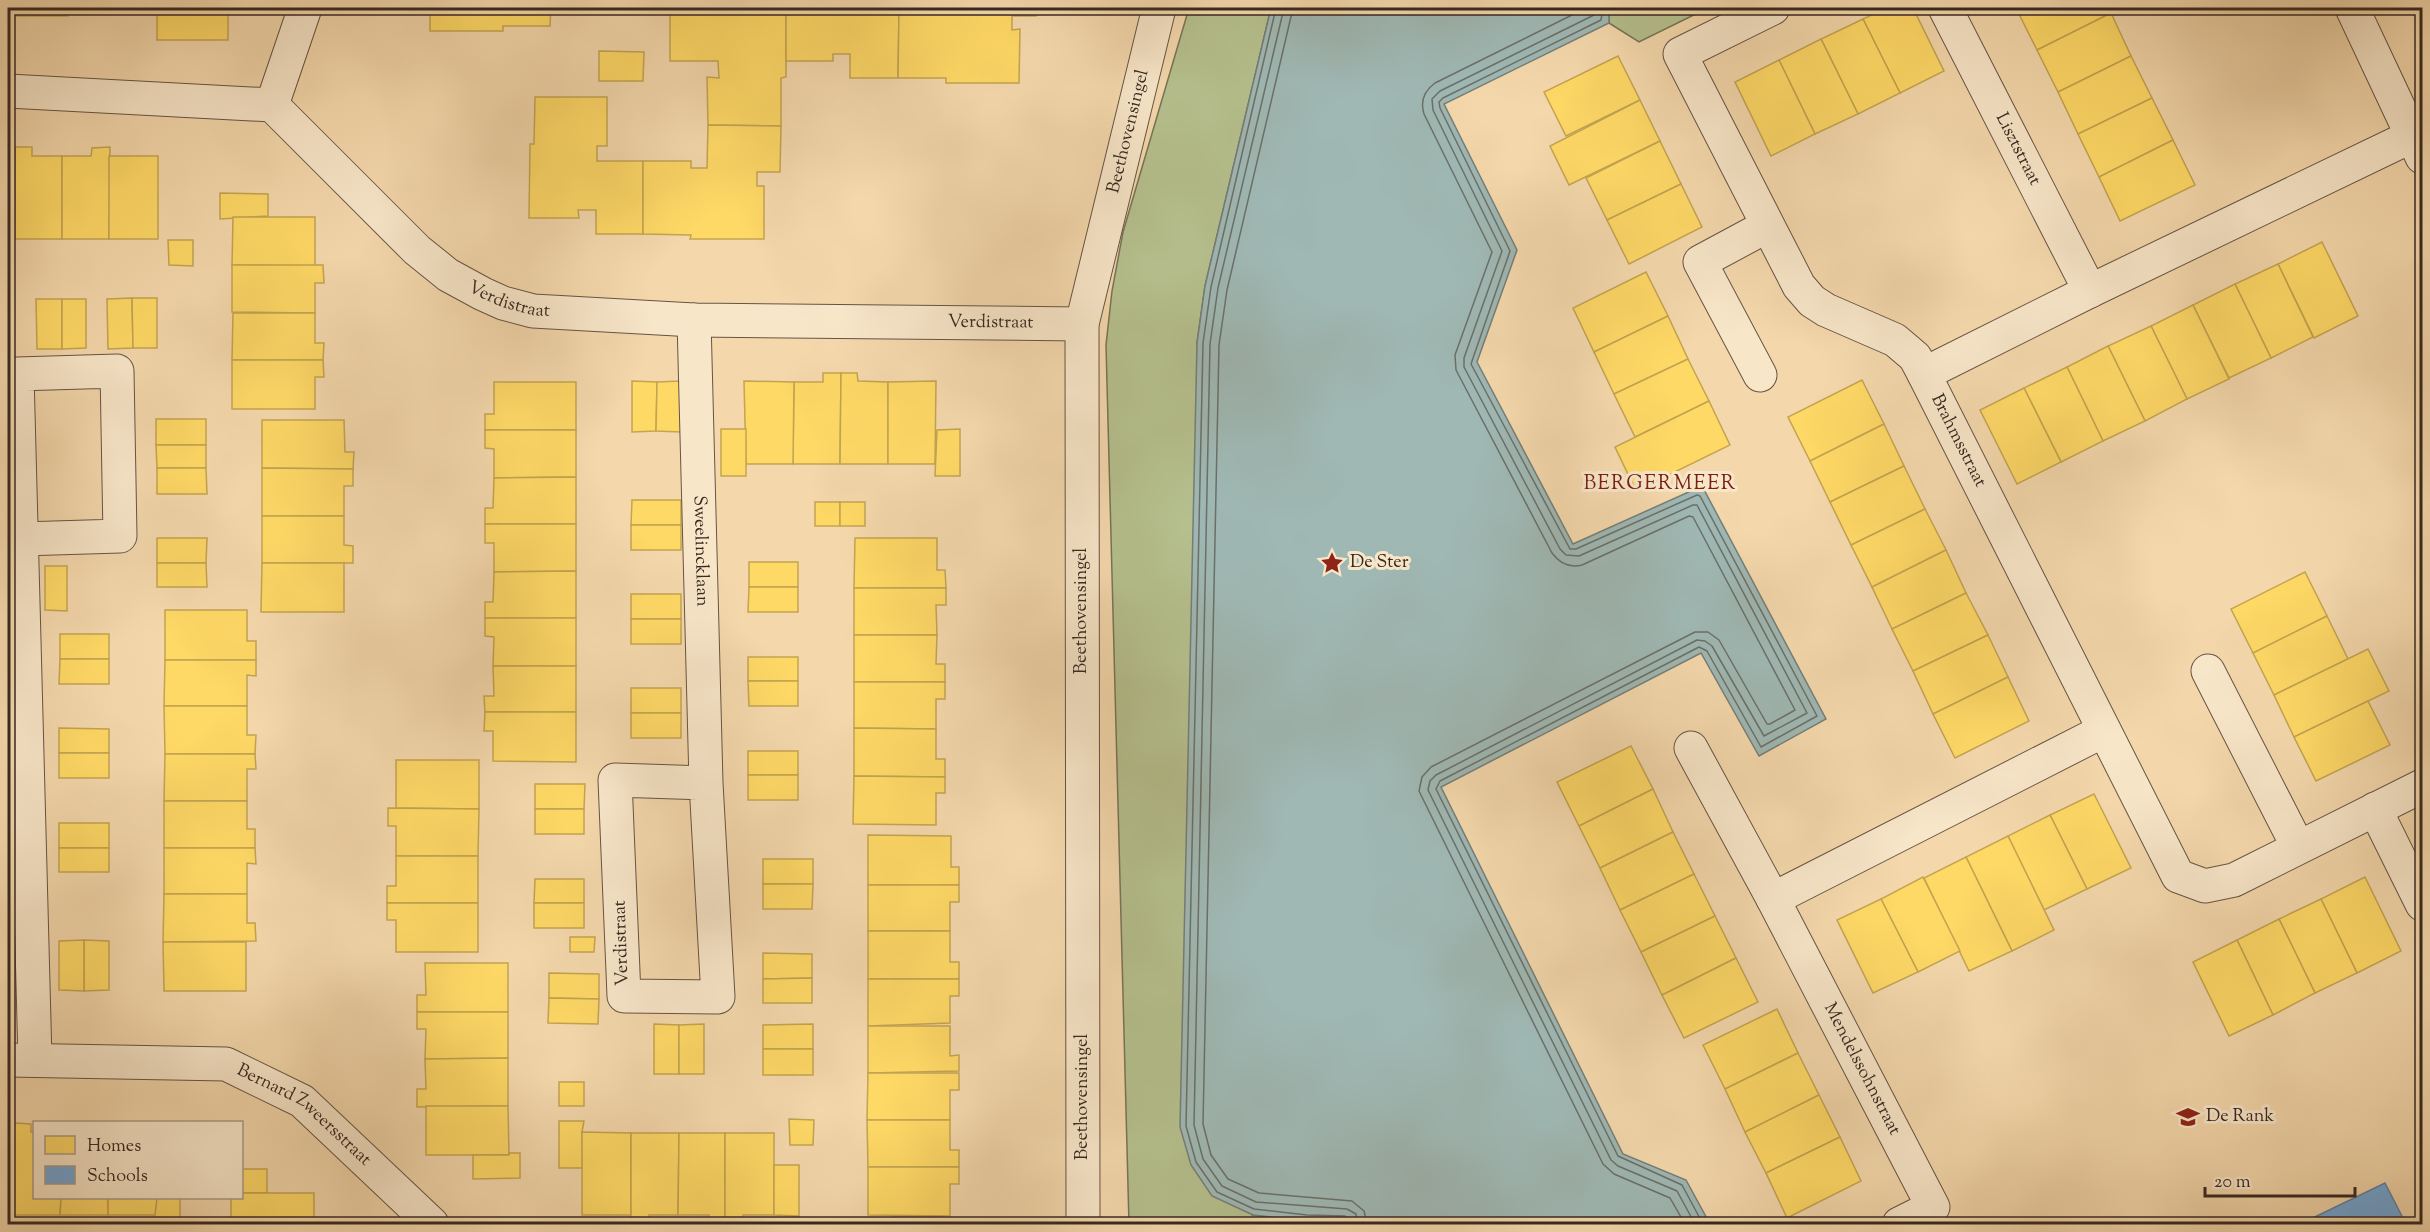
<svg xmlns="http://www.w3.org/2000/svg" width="2430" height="1232" font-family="'Sorts Mill Goudy',serif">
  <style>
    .green { fill: #b5c08e; stroke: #767458; stroke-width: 1.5 }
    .water { fill: #9fb8b4; stroke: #757e79; stroke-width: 1.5 }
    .homes { fill: #ffd966; stroke: #c3a451; stroke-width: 1.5 }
    .schools { fill: #6fa8dc; stroke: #5e82a4; stroke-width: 1.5 }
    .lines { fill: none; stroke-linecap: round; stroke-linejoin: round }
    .shore { stroke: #6a706a; stroke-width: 1.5 }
    .minor-casing { stroke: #665444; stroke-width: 35 }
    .minor { stroke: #f8e6c9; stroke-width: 33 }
    .labels { text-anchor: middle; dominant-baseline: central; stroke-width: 6; stroke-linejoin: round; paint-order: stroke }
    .street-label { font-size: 18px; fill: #362821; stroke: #f8e6c9 }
    .poi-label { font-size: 18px; fill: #362821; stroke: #f8e6c9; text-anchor: start }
    .neighbourhood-label { font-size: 20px; letter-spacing: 1.5px; fill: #7a1f14; stroke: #f8e6c9 }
  </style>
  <rect width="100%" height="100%" fill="#f4d8ac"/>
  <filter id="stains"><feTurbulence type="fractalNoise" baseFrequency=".00333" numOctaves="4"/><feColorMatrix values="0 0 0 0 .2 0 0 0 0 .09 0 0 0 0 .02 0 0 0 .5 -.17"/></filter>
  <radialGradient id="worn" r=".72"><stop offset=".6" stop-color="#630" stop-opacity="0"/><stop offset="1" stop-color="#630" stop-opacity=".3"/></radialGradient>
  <g class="green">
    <polygon points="1189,8 1271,8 1205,286 1197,343 1252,1215 1307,1221 1467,1224 1129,1224 1106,345 1112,291 1123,232"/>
    <polygon points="1609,8 1708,8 1639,42 1609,23"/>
  </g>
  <polygon class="water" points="1271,8 1609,8 1609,23 1444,104 1517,250 1477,362 1573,544 1702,486 1826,719 1759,756 1701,653 1441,787 1623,1154 1686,1180 1710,1224 1467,1224 1307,1221 1253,1215 1212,1196 1191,1165 1180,1127 1197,343 1205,286"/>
  <g class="homes">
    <rect x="8" y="8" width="8" height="8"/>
    <rect x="16" y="8" width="52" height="8"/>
    <polygon points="157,8 218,8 218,14 228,14 228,40 157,40"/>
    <polygon points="430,8 551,8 550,26 503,26 503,31 430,31"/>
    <polygon points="670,8 719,8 719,11 736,11 736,8 786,8 786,77 781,78 781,126 708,125 707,77 719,78 718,61 670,61"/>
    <polygon points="786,8 899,8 898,78 850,78 850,54 833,54 833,61 786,61"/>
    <polygon points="899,8 946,8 946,11 962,11 962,8 1036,8 1036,16 1012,16 1012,30 1020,29 1019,83 946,83 946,78 898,78"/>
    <polygon points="1886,8 1913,8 1944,71 1900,93 1863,19"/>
    <polygon points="2016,8 2108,8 2111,13 2037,50"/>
    <polygon points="2111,13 2131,56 2058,92 2037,50"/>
    <polygon points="1863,19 1900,93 1858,114 1821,39"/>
    <polygon points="1821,39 1858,114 1815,134 1779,60"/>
    <polygon points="599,51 644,52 643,81 599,81"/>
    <polygon points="1618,56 1640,100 1566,136 1544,92"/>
    <polygon points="2131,56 2152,98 2078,134 2058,92"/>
    <polygon points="1779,60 1815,134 1771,156 1735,82"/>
    <polygon points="535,97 607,97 607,146 597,146 597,161 643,161 643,234 596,234 596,210 578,210 579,218 529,218 530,144 534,144"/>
    <polygon points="2152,98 2173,140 2099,177 2078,134"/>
    <polygon points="1640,100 1660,141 1569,185 1550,146"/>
    <polygon points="708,125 781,126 780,172 757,172 757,186 764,186 764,239 690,239 691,235 643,234 643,161 691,161 691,168 707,168"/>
    <polygon points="2173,140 2195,185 2120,221 2099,177"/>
    <polygon points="1660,141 1681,184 1607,220 1586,178"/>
    <polygon points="15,147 32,147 32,156 62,156 62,239 15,239"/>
    <polygon points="15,147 15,239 8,239 8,148"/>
    <polygon points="110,147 109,239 62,239 62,156 91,156 92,148"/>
    <rect x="109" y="156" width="49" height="83"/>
    <polygon points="1681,184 1702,227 1629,264 1607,220"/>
    <polygon points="220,193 268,194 268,216 220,219"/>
    <polygon points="233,217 315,217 315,266 232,265"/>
    <polygon points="168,240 193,240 193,266 169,265"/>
    <polygon points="2322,242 2358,316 2314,338 2278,264"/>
    <polygon points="2278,264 2313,337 2271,358 2235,284"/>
    <polygon points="232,265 323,265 324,283 315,283 315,313 232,312"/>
    <polygon points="1646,272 1668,316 1594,352 1573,308"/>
    <polygon points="2235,284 2271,358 2229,378 2193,305"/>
    <polygon points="132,298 133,348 108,349 107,299"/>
    <polygon points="132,298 157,298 157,348 133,348"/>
    <polygon points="36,299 62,299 62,349 37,349"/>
    <polygon points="62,299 86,299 86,348 62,349"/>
    <polygon points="2193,305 2229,379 2187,399 2151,326"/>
    <polygon points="233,313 315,313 315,343 324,343 323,360 232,360"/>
    <polygon points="1668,316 1688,359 1614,394 1594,352"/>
    <polygon points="2151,326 2187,399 2145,421 2108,346"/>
    <polygon points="2108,346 2145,421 2103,441 2067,367"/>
    <polygon points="1688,359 1709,401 1635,437 1614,394"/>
    <polygon points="232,360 323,360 324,377 315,377 315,409 232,409"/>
    <polygon points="2067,367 2103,441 2061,462 2024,388"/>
    <polygon points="823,373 841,373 840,464 793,464 794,382 823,382"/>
    <polygon points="841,373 857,373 858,381 888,382 888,464 840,464"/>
    <polygon points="1862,380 1884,424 1810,461 1788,417"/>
    <polygon points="632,381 657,382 656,431 632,432"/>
    <polygon points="681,381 681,432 656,431 657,382"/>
    <polygon points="744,381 794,382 793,464 746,464"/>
    <polygon points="936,381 935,464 888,464 888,382"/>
    <polygon points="494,382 576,382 576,430 485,430 485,414 494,414"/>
    <polygon points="2024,388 2061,462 2017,484 1980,410"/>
    <polygon points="1709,401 1730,445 1636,491 1615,447"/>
    <rect x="156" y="419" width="50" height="26"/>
    <polygon points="262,420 344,420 345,452 354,452 353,469 262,468"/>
    <polygon points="1884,424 1904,466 1830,502 1810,461"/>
    <rect x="721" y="429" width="25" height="47"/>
    <polygon points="960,429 960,476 935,476 937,430"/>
    <polygon points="485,430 576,430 576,477 494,478 494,449 485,448"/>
    <polygon points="156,445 206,445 206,468 157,468"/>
    <polygon points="1904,466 1925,509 1851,545 1830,502"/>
    <polygon points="157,468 206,468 207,494 157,494"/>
    <polygon points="262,468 353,469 353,486 344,486 344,516 262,516"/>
    <polygon points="576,477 576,524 485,524 485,508 493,508 494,478"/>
    <polygon points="632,500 681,500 681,525 631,525"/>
    <rect x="815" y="502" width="25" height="24"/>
    <rect x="840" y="502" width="25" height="24"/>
    <polygon points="1925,509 1946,550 1872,587 1851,545"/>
    <polygon points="262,516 344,516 344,545 353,546 353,563 262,563"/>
    <polygon points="485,524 576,524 576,571 494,572 494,543 485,543"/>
    <rect x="631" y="525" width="50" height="25"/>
    <polygon points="157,538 207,538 206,563 157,563"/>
    <polygon points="855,538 937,538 937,570 945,570 946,588 854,588"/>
    <polygon points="1946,550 1966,593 1892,629 1872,587"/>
    <rect x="749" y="562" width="49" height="25"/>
    <polygon points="157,563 206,563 207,587 157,587"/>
    <polygon points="262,563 344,563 344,612 261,612"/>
    <polygon points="45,566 67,566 67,611 45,610"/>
    <polygon points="576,571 576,618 485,618 485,602 493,602 494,572"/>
    <polygon points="2305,572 2327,616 2253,653 2231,609"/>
    <polygon points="749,587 798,587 798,612 748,612"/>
    <polygon points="854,588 946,588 946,605 936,605 937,635 854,635"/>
    <polygon points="1966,593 1988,635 1913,671 1892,629"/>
    <rect x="631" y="594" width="50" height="25"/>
    <polygon points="165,610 247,610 247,641 256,641 256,660 165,660"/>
    <polygon points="2327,616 2348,659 2274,695 2253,653"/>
    <polygon points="485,618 576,618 576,666 493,666 494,637 485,636"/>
    <rect x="631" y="619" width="50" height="25"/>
    <rect x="60" y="634" width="49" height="25"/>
    <polygon points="854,635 937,635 936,664 945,664 945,682 854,682"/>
    <polygon points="1988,635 2008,677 1933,714 1913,671"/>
    <polygon points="2368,649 2389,691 2294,737 2274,695"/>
    <rect x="748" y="657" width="50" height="24"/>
    <polygon points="60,659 109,659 109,684 59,684"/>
    <polygon points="165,660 256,660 256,676 247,675 247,706 164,706"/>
    <polygon points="493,666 576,666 576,712 485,712 484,696 494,696"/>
    <polygon points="2008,677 2029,721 1955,758 1933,714"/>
    <polygon points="748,681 798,681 798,706 749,706"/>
    <polygon points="854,682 945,682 945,699 936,699 936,729 854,728"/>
    <rect x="631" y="688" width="50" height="25"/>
    <polygon points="2368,701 2390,745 2316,781 2294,737"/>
    <polygon points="164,706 247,706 247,735 256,735 255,754 165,754"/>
    <polygon points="485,712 576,712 576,762 493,761 493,731 484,731"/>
    <rect x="631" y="713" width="50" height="25"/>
    <polygon points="59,728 109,729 109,753 59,753"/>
    <polygon points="854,728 936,729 936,759 945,759 945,777 854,776"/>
    <polygon points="1631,746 1653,789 1579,826 1557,782"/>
    <rect x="748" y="751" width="50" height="24"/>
    <rect x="59" y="753" width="50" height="25"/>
    <polygon points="165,754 255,754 256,769 247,769 247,801 164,801"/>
    <polygon points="396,760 479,760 479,809 396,808"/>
    <rect x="748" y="775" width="50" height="25"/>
    <polygon points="854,776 945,777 945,793 936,793 936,825 853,824"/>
    <polygon points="535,784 585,784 584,809 535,809"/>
    <polygon points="1653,789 1673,832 1600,868 1579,826"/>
    <polygon points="2094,794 2131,868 2087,889 2050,815"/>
    <polygon points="164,801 247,801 247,829 255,829 255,848 164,848"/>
    <polygon points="388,808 479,809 478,856 396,856 396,826 388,826"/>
    <rect x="535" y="809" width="49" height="25"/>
    <polygon points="2050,815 2087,889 2044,910 2008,836"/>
    <rect x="59" y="823" width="50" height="25"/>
    <polygon points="1673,832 1694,874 1620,910 1600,868"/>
    <polygon points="868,835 951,836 951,867 959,867 959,885 868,885"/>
    <polygon points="2008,836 2054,930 2012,951 1966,857"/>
    <rect x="59" y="848" width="50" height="24"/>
    <polygon points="164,848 255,848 256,864 247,863 247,894 164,894"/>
    <polygon points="396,856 478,856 478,903 387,903 387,886 396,886"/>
    <polygon points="1966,857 2012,951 1969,971 1924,878"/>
    <rect x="763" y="859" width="50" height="25"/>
    <polygon points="1694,874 1715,916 1641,952 1620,910"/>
    <polygon points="1923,877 1960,951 1918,972 1881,899"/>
    <polygon points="2365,877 2401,951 2357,973 2321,899"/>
    <polygon points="535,879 584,879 584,903 534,903"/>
    <polygon points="763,884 813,884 812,909 763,909"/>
    <polygon points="868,885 959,885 959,902 950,902 950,931 868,931"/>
    <polygon points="164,894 247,894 247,923 255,923 256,941 163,942"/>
    <rect x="8" y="896" width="11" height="47"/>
    <polygon points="1881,899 1918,972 1873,993 1837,920"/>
    <polygon points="2321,899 2357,973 2315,993 2279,919"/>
    <polygon points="387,903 478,903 478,952 396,952 396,920 387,920"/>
    <rect x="534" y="903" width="50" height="25"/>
    <polygon points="1715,916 1736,958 1662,995 1641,952"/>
    <polygon points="2279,919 2315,993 2273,1015 2237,940"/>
    <polygon points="868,931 950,931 950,962 959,962 959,979 868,979"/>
    <polygon points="570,937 595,937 594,952 570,952"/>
    <polygon points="84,940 109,941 109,990 84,991"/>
    <polygon points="84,940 84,991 59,990 59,941"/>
    <polygon points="2237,940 2273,1015 2229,1036 2193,962"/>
    <polygon points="163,942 246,942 246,991 164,991"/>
    <polygon points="763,953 812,954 812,978 763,979"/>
    <polygon points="1736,958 1758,1002 1684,1038 1662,995"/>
    <polygon points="425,963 508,963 508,1012 417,1012 417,995 426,995"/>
    <polygon points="549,973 599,974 599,999 549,998"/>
    <polygon points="812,978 812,1003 763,1003 763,979"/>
    <polygon points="868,979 959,979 959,996 950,996 950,1023 868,1026"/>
    <polygon points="549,998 599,999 598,1024 548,1023"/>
    <polygon points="1777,1009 1798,1053 1725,1089 1703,1045"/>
    <polygon points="417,1012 508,1012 508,1058 425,1059 426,1029 417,1029"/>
    <polygon points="654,1024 679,1025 679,1074 654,1074"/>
    <polygon points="704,1024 704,1074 679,1074 679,1025"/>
    <polygon points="813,1024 813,1049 763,1049 763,1025"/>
    <polygon points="868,1026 950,1026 950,1056 959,1055 959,1071 868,1073"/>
    <rect x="763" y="1049" width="50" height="26"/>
    <polygon points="1798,1053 1819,1095 1745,1132 1725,1089"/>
    <polygon points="508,1058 508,1106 417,1107 417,1089 426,1089 425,1059"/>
    <polygon points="868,1073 959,1073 959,1090 950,1090 950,1120 867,1120"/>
    <rect x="559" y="1082" width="25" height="24"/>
    <polygon points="1819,1095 1840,1137 1766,1173 1745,1132"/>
    <polygon points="426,1106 508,1106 509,1155 426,1155"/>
    <polygon points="789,1119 814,1120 813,1145 790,1145"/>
    <polygon points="867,1120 950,1120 950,1150 959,1150 959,1167 868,1167"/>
    <polygon points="559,1121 584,1121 582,1132 583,1168 559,1168"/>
    <polygon points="14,1123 31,1124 31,1132 34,1132 34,1198 61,1198 60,1215 14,1215"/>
    <polygon points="14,1123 14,1215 8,1215 8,1124"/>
    <polygon points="582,1132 631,1133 631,1215 582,1215"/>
    <polygon points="631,1133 679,1133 678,1215 649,1215 649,1224 631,1224"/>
    <polygon points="679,1133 725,1133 725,1224 709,1224 709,1215 678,1215"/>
    <polygon points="725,1133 774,1133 774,1215 743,1215 743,1224 725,1224"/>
    <polygon points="1840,1137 1861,1181 1787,1218 1766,1173"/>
    <polygon points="509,1153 520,1153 520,1178 473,1179 473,1155 509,1155"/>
    <polygon points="774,1165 799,1165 799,1216 774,1215"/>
    <polygon points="868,1167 959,1167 959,1184 950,1184 950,1216 868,1215"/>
    <rect x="242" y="1169" width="25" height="24"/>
    <polygon points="242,1193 314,1193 314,1224 231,1224 231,1198 242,1198"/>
    <polygon points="61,1198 108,1198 108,1215 60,1215"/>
    <rect x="108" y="1198" width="49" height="17"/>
    <polygon points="157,1198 180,1198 180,1224 154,1224"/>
    <rect x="893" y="1216" width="49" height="8"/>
  </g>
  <polygon class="schools" points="2385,1183 2406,1224 2300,1224 2321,1214"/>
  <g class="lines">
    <g class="shore">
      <polyline points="1276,8 1211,287 1203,343 1186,1126 1196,1162 1217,1192 1254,1209 1307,1215 1345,1216 1349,1219 1351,1224"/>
      <polyline points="1284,8 1218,288 1210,344 1194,1125 1203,1159 1222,1186 1256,1202 1347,1209 1356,1214 1358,1224"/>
      <polyline points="1293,8 1227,290 1219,345 1203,1124 1211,1155 1228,1179 1259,1193 1352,1201 1364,1211 1367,1224"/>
      <path d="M 1586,8 L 1435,83 C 1424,91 1420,101 1424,114 L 1492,252 L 1455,355 L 1456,370 L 1552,553 C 1560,564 1570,568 1582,565 L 1689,516 L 1693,517 L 1795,710 L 1770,724 L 1767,724 L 1719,640 L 1708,632 L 1695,632 L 1431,767 L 1422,777 L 1419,791 L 1603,1164 L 1614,1174 L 1670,1198 L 1685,1224"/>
      <polyline points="1595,8 1594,15 1440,91 1432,99 1433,110 1502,251 1464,358 1464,367 1560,549 1566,555 1579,556 1693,505 1697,505 1807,713 1764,736 1712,646 1705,641 1697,640 1436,775 1430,781 1428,790 1611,1160 1618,1166 1677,1191 1695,1224"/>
      <polyline points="1603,8 1601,20 1443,98 1439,102 1440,108 1510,251 1471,364 1570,549 1576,549 1697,495 1700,496 1817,716 1761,747 1707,651 1699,647 1440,781 1436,789 1618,1156 1682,1185 1703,1224"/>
    </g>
    <g class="minor-casing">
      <g id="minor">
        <polyline points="1773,8 1680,54 1799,286 1812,301 1826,310 1895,340 1915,357 1924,374"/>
        <path id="s1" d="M 1945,8 L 2090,291"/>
        <polyline points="2352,8 2422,157"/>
        <path id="s2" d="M 8,91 L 272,105 L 417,250 L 448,275 L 483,294 L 503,303 L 533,311 L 694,320 L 1082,324"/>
        <polyline points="272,105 305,8"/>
        <path id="s3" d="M 2412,136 L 2090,291 L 1924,374 L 2178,876 L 2205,886 L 2234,880 L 2422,786"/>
        <path id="s4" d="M 694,320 L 706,783 L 718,997 L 624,996 L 615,780 L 706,783"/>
        <polyline points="1760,375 1700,262 1767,226"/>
        <polyline points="21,539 120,536 117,371 17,374 35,1060"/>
        <polyline points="2208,671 2298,847"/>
        <polyline points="1691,748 1773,899 2103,731"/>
        <polyline points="2375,809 2422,904"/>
        <path id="s5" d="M 1773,899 L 1933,1207 L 1899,1224"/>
        <path id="s6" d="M 8,1060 L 226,1064 L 302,1101 L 432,1224"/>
        <path id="s7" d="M 1083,1224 L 1082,324 L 1159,8"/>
      </g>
    </g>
    <use href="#minor" class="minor"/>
  </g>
  <defs>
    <g id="sight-bare" transform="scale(1.8)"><path d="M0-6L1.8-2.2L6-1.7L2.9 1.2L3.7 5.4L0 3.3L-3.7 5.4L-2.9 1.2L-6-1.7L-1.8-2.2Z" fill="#8f2418" stroke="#f8e6c9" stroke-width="2.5" paint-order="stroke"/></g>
    <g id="school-bare" transform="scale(1.8)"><path d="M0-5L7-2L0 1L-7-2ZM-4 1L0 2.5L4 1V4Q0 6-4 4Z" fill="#8f2418" stroke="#f8e6c9" stroke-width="2.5" paint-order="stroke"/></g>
  </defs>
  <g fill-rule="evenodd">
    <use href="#sight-bare" x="1332" y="563"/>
    <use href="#school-bare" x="2188" y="1117"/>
  </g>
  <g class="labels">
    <g class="street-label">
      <text stroke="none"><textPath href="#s7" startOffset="1098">Beethovensingel</textPath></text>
      <text stroke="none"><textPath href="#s1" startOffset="159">Lisztstraat</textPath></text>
      <text stroke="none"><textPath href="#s2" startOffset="576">Verdistraat</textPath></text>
      <text stroke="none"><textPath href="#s2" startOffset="1060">Verdistraat</textPath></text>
      <text stroke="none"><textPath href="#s3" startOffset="618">Brahmsstraat</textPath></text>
      <text stroke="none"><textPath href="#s4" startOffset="231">Sweelincklaan</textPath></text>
      <text transform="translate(1082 611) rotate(-90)">Beethovensingel</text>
      <text transform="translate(622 943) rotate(-92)">Verdistraat</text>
      <text stroke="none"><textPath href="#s5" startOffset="192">Mendelssohnstraat</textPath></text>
      <text transform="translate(1083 1097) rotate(-90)">Beethovensingel</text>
      <text stroke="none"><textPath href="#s6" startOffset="312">Bernard Zweersstraat</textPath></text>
    </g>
    <g class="poi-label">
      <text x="1350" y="563">De Ster</text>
      <text x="2206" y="1117">De Rank</text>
    </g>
    <g class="neighbourhood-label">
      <text x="1660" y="484">BERGERMEER</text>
    </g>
  </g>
  <rect width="2430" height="1232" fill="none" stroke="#f4d8ac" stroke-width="30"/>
  <rect x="9" y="9" width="2412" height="1214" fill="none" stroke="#362821" stroke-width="3"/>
  <rect x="15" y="15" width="2400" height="1202" fill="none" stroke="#362821" stroke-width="1.5"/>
  <rect x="33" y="1121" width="210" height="78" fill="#f8e6c9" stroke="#aa9a86" stroke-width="1.5"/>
  <rect x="45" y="1136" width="30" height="18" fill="#ffd966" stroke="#aa9a86" stroke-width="1.5"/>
  <text x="87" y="1151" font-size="18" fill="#362821">Homes</text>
  <rect x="45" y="1166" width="30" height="18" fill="#6fa8dc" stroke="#aa9a86" stroke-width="1.5"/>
  <text x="87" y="1181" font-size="18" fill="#362821">Schools</text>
  <path d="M2205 1187v9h150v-9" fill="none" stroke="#362821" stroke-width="3"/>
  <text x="2214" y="1187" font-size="18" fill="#362821" stroke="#f8e6c9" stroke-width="4.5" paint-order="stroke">20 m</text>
  <rect width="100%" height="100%" filter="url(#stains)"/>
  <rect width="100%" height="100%" fill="url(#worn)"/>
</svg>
